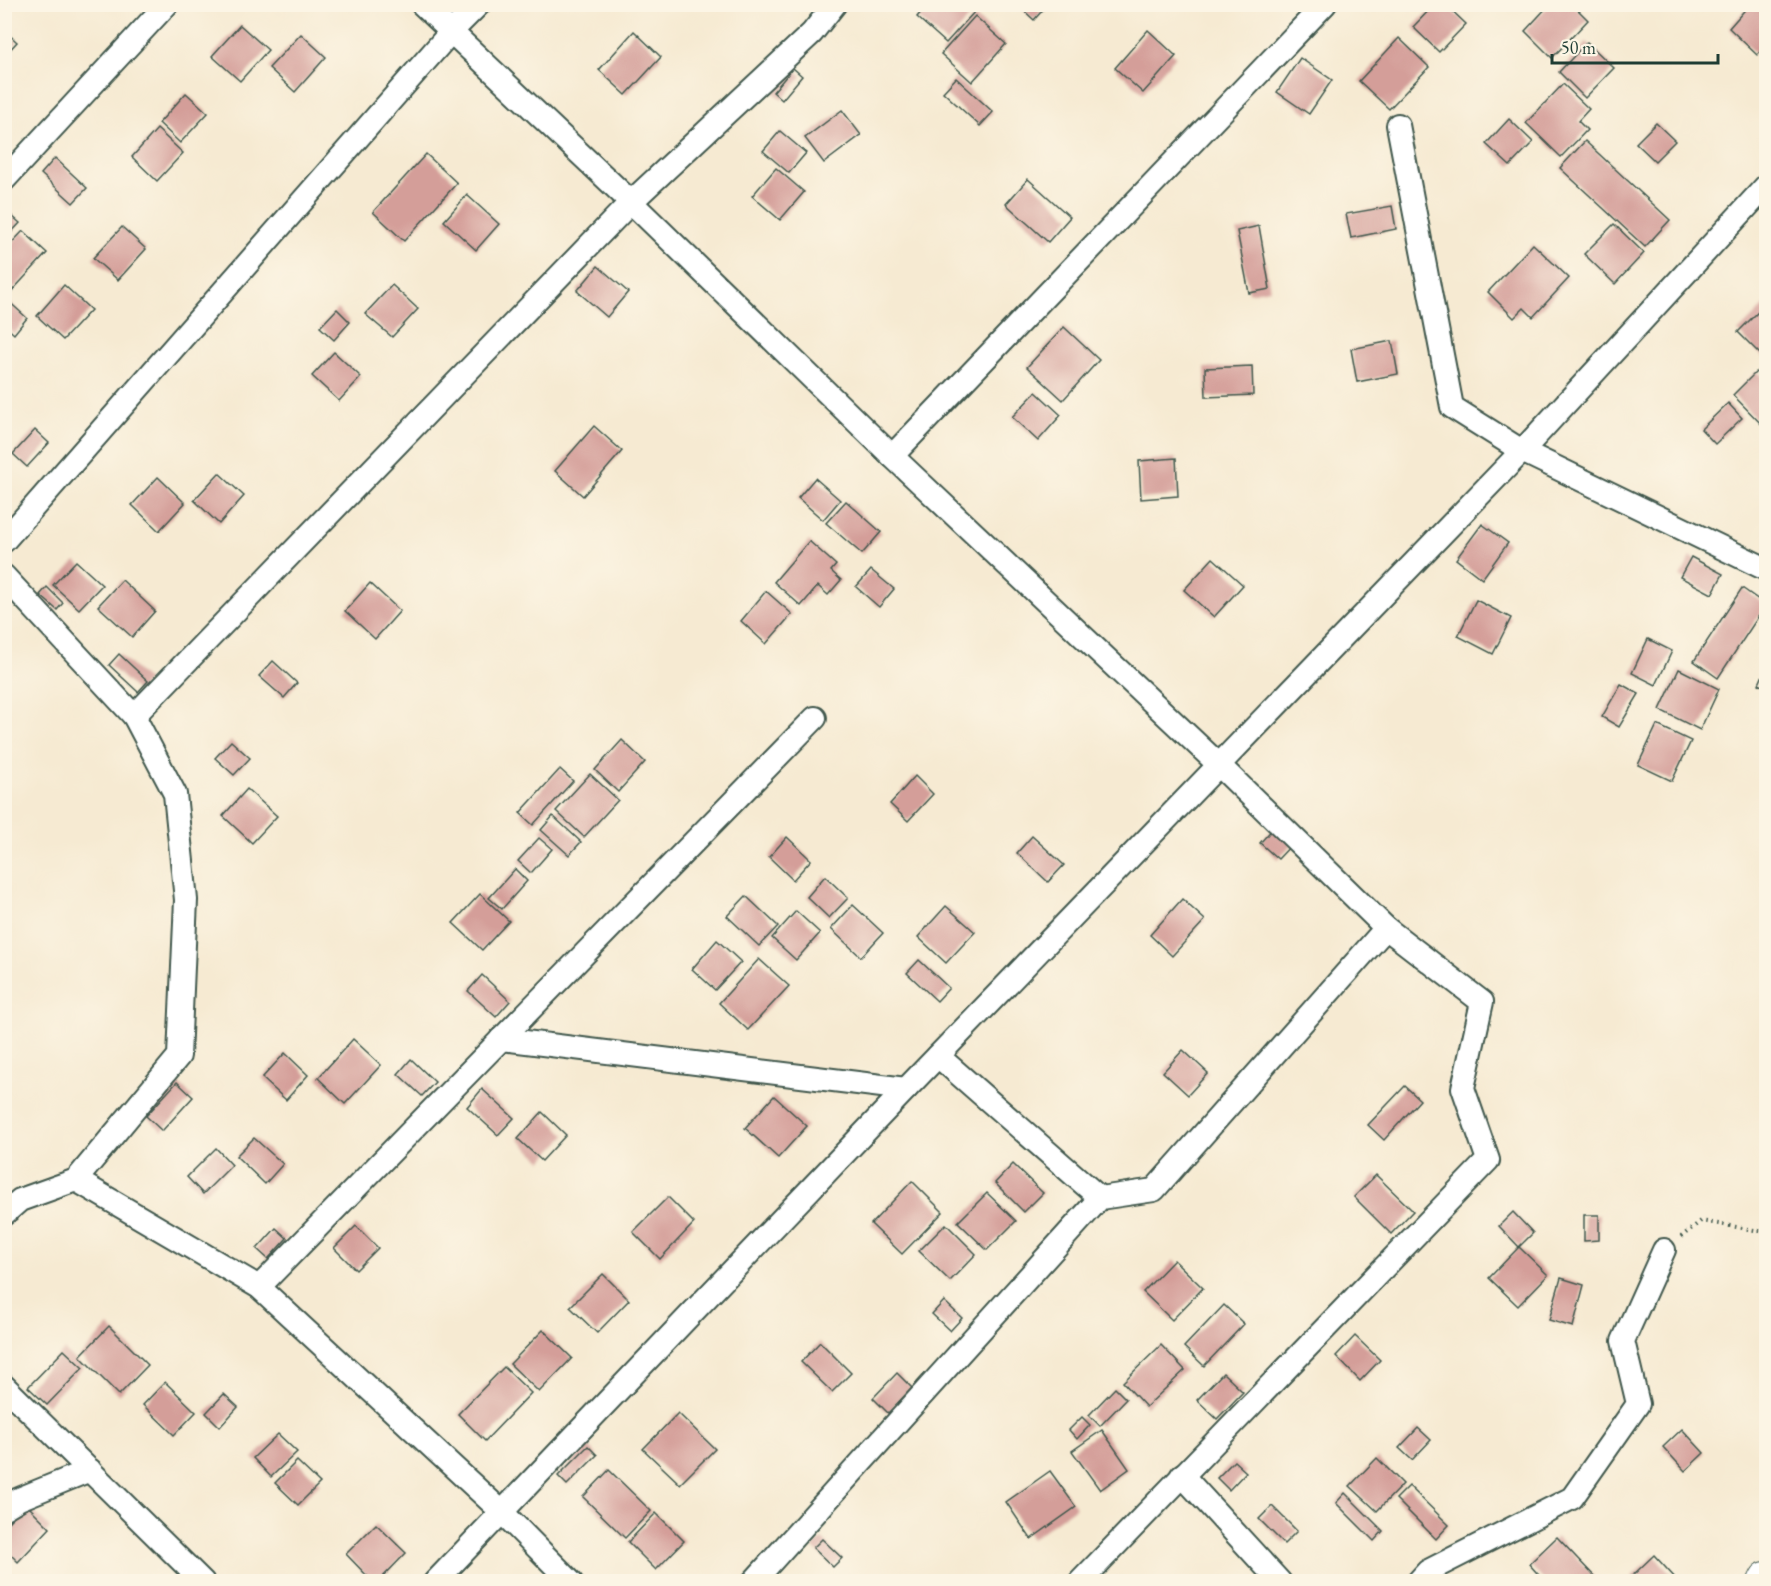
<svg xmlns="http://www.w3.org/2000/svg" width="1771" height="1586" font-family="'EB Garamond',serif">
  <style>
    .building { fill: #d49e99 }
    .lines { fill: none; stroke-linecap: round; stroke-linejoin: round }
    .minor-casing { stroke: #3f574c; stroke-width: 26 }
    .highway-casing { stroke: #3f574c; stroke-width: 34 }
    .path { stroke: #3f574c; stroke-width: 4; stroke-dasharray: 1.5 4.5; stroke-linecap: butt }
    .minor { stroke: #fff; stroke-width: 22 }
    .highway { stroke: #fff; stroke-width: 32 }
  </style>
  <rect width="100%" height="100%" fill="#fcf5e5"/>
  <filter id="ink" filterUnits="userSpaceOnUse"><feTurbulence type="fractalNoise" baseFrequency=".0167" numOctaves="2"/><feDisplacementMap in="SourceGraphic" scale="12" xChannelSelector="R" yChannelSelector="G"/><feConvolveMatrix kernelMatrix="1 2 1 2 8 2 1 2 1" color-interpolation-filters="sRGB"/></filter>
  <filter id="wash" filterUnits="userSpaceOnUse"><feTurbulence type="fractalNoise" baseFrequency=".008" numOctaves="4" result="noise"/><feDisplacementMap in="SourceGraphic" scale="24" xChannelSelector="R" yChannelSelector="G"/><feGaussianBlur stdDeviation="1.35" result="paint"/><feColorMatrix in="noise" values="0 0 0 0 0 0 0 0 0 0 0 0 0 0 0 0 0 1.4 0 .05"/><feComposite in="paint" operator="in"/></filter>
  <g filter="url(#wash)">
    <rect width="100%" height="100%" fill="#f6ead2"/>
    <g id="blocks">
      <g class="building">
        <polygon points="928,4 970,4 976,10 946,43 917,17"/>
        <polygon points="1017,4 1048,4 1034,20"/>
        <polygon points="1435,4 1445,4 1466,24 1439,52 1413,27"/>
        <polygon points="1550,4 1572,4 1588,20 1552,58 1525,31"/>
        <polygon points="1750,4 1766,4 1766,45 1757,55 1729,28"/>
        <polygon points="975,16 1006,44 972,82 941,54"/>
        <polygon points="240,25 268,50 240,81 212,56"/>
        <polygon points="4,30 17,42 4,56"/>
        <polygon points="1148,30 1176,56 1143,93 1115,68"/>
        <polygon points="634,31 661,57 626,95 599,70"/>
        <polygon points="301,34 326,57 295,92 269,68"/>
        <polygon points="1399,38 1429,67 1389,109 1359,81"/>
        <polygon points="1587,42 1614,68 1585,98 1559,72"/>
        <polygon points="1300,58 1332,80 1309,114 1277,92"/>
        <polygon points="793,68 802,76 782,100 773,92"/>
        <polygon points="956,78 993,112 980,126 943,92"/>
        <polygon points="1563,84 1589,109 1578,121 1587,130 1561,157 1526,123"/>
        <polygon points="186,93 208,113 180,143 159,123"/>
        <polygon points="842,110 861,135 824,163 805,138"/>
        <polygon points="1509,119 1533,142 1510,166 1486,144"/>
        <polygon points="1656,123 1675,141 1655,161 1636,143"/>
        <polygon points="157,129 183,153 157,181 132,157"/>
        <polygon points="780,131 806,153 789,173 763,151"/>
        <polygon points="1585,141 1670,220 1645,247 1560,168"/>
        <polygon points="426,154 457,183 404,241 373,212"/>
        <polygon points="55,158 87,188 73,203 41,174"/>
        <polygon points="776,168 804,192 780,220 752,196"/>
        <polygon points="1028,179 1070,217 1048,242 1006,204"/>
        <polygon points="467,195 499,224 476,250 444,221"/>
        <polygon points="1392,206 1396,229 1351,238 1346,214"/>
        <polygon points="4,209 20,223 4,240"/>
        <polygon points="1614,224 1644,253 1615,284 1584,254"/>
        <polygon points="1259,226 1270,289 1249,293 1237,231"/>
        <polygon points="122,227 146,249 118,280 93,258"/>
        <polygon points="23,231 47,253 11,292 4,286 4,251"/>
        <polygon points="1533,244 1569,278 1533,317 1524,308 1514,318 1488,292"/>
        <polygon points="598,266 628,292 607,317 577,291"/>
        <polygon points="64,285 91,310 63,340 37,316"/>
        <polygon points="392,285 418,309 392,337 365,314"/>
        <polygon points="4,297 27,318 14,334 4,325"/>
        <polygon points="1766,304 1766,360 1738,332"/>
        <polygon points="337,309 350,322 334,340 320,327"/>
        <polygon points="1064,327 1099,360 1063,400 1027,367"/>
        <polygon points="1392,341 1398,374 1357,382 1351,349"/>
        <polygon points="334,352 361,377 339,401 312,376"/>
        <polygon points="1252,366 1253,395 1206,397 1205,368"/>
        <polygon points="1757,371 1766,381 1766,429 1733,395"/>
        <polygon points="1036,392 1061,415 1038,441 1012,417"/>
        <polygon points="1728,403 1742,418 1715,444 1701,429"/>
        <polygon points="594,426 622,451 583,496 555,471"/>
        <polygon points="35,430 49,443 27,467 13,454"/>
        <polygon points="1176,458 1178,496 1141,499 1139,461"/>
        <polygon points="219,473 244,496 219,524 194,500"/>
        <polygon points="158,477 185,503 159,531 132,505"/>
        <polygon points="815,478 840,500 823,520 798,498"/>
        <polygon points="846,501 881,532 862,554 826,523"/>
        <polygon points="1482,524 1508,543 1482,579 1456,559"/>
        <polygon points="809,541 836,565 831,571 841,580 828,595 818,586 801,606 774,582"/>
        <polygon points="1691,557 1723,574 1712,594 1680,577"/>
        <polygon points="1213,558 1243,585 1214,617 1184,590"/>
        <polygon points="76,561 102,585 79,609 53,585"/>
        <polygon points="871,570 894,589 879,607 856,587"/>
        <polygon points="122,580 155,611 132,637 98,606"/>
        <polygon points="370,583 400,611 375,639 345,611"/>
        <polygon points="47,587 63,603 57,610 40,595"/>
        <polygon points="1742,588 1766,605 1718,678 1694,661"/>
        <polygon points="766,591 792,614 766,644 741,621"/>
        <polygon points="1476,600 1511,618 1493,654 1458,636"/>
        <polygon points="1648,639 1672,651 1656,685 1632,673"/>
        <polygon points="119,654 148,681 138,692 109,665"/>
        <polygon points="273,661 297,683 284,698 259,676"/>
        <polygon points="1766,668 1766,688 1759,684"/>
        <polygon points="1679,669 1719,689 1700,730 1660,710"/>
        <polygon points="1621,684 1639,694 1619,727 1602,717"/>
        <polygon points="1657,725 1691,741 1672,781 1638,765"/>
        <polygon points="622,740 645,762 618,792 595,770"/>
        <polygon points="231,741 250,758 234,775 215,758"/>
        <polygon points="560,769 573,781 533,825 520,813"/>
        <polygon points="590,774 618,800 584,837 556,811"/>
        <polygon points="915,776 933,794 908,821 890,804"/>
        <polygon points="247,789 277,816 252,843 223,816"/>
        <polygon points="553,816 581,842 569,855 541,830"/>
        <polygon points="1276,825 1294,842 1278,859 1260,843"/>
        <polygon points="1032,836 1064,865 1048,882 1017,853"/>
        <polygon points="787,837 811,860 793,880 769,857"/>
        <polygon points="539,838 552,849 531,873 518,861"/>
        <polygon points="515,869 527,881 502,909 489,898"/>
        <polygon points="825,876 848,898 829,918 807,897"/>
        <polygon points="480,894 509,921 482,950 453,923"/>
        <polygon points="746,896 778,926 759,946 727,916"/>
        <polygon points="1182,899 1205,920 1172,956 1150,935"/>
        <polygon points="853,905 883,933 861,957 831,929"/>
        <polygon points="946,906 975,932 946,963 918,937"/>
        <polygon points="796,911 820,933 796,960 772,938"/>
        <polygon points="717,940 741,962 715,990 692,969"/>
        <polygon points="759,959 789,986 748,1030 719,1003"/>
        <polygon points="919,960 949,988 937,1001 907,973"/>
        <polygon points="482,975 510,1001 496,1017 468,991"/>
        <polygon points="353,1039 381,1065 345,1104 318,1078"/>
        <polygon points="1183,1050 1208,1073 1188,1095 1163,1072"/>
        <polygon points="285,1053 308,1075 286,1100 262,1078"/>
        <polygon points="411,1059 435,1082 422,1096 398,1074"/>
        <polygon points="177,1082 193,1097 162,1131 146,1116"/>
        <polygon points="1405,1086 1420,1100 1384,1140 1368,1125"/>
        <polygon points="482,1089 514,1118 498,1135 467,1107"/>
        <polygon points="774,1096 807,1126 778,1158 745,1128"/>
        <polygon points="542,1112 566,1135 542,1161 518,1139"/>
        <polygon points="254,1138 283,1164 265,1184 236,1156"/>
        <polygon points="216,1148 232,1165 203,1194 187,1177"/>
        <polygon points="1013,1164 1043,1193 1024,1212 995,1183"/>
        <polygon points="1376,1175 1413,1211 1391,1234 1354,1197"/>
        <polygon points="912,1181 943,1212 902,1254 871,1224"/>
        <polygon points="987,1193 1016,1221 987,1250 958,1222"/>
        <polygon points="668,1197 694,1223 660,1259 633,1232"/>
        <polygon points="1513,1212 1533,1233 1519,1247 1499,1226"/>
        <polygon points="1584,1215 1599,1215 1599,1240 1584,1241"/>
        <polygon points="946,1224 976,1254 950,1281 919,1251"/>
        <polygon points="356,1226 378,1248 356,1270 334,1248"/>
        <polygon points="276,1228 287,1238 268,1259 257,1249"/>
        <polygon points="1519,1247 1548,1275 1518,1306 1489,1278"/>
        <polygon points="1174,1260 1203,1288 1172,1320 1143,1292"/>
        <polygon points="603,1274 629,1300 597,1333 570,1307"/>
        <polygon points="1561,1278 1584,1285 1573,1327 1549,1320"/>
        <polygon points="944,1301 962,1318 950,1331 932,1314"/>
        <polygon points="1224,1305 1244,1324 1204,1366 1184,1347"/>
        <polygon points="109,1326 148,1365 119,1395 80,1356"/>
        <polygon points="543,1330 572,1358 539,1392 510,1364"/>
        <polygon points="1355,1336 1380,1360 1360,1381 1336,1356"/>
        <polygon points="820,1342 851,1373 832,1392 801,1362"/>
        <polygon points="1161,1345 1185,1370 1146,1407 1123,1382"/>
        <polygon points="64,1350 83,1368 47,1405 28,1387"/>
        <polygon points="504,1367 531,1393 485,1441 458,1414"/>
        <polygon points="897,1373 912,1388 888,1413 873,1398"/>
        <polygon points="1223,1373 1243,1392 1217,1419 1197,1400"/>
        <polygon points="165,1382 196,1412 174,1435 143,1405"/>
        <polygon points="1115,1388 1126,1399 1100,1426 1089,1415"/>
        <polygon points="224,1394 238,1407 220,1427 206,1413"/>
        <polygon points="678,1413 715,1449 680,1484 643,1449"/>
        <polygon points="1082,1417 1090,1425 1077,1439 1069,1430"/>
        <polygon points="1418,1428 1431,1440 1412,1460 1399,1448"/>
        <polygon points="1682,1429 1704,1453 1685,1471 1663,1447"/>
        <polygon points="1102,1430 1129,1469 1100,1490 1072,1451"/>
        <polygon points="278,1434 297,1452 271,1477 253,1458"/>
        <polygon points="588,1446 597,1455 567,1485 558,1476"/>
        <polygon points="1377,1458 1403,1484 1377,1511 1350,1486"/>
        <polygon points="297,1461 320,1483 298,1505 275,1483"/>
        <polygon points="1234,1461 1246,1472 1229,1490 1217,1478"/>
        <polygon points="609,1470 651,1511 625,1538 583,1497"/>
        <polygon points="1050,1471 1076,1507 1031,1539 1006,1502"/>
        <polygon points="1409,1486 1449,1525 1436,1539 1396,1499"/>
        <polygon points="1345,1493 1383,1531 1374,1541 1336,1503"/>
        <polygon points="26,1504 50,1528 18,1562 4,1548 4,1526"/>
        <polygon points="1272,1506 1297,1531 1284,1544 1259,1519"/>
        <polygon points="656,1513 684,1541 656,1570 628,1542"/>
        <polygon points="376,1524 406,1553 378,1582 373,1582 346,1554"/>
        <polygon points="1557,1537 1594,1576 1588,1582 1545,1582 1529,1564"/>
        <polygon points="822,1539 842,1558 833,1567 813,1548"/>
        <polygon points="1654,1555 1677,1580 1675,1582 1635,1582 1631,1577"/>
      </g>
    </g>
  </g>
  <g filter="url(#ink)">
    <use href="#blocks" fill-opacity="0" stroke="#3f574c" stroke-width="1.5"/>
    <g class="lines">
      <g class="minor-casing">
        <g id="minor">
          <polyline points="422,4 631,202 892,456 1218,764 1386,928 1482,1002 1463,1088 1488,1160 1080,1582"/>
          <polyline points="1398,125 1452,407 1522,451 1766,569"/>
          <polyline points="4,180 167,4"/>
          <polyline points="892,456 1325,4"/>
          <polyline points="4,541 450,33 479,4"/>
          <polyline points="4,576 134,716 175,794 186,900 179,1056 76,1180"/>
          <polyline points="134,716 631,202 812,33 835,4"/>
          <polyline points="501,1039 906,1089"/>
          <polyline points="938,1056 1100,1198"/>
          <polyline points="4,1214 20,1200 76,1180 259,1287 502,1512 571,1582"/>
          <polyline points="259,1287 815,718"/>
          <polyline points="4,1386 203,1582"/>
          <polyline points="1182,1475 1280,1582"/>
          <polyline points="4,1508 19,1499 90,1470"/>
          <polyline points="435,1582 906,1089 1522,451 1766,186"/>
          <polyline points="753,1582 1100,1198 1154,1190 1386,928"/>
          <polyline points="1418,1582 1428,1571 1572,1498 1638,1404 1623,1341 1664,1250"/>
        </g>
      </g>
      <g class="highway-casing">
        <polyline id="highway" points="1764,1582 1766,1578"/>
      </g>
      <polyline class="path" points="1681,1237 1701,1221 1766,1232"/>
      <use href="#minor" class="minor"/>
      <use href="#highway" class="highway"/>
    </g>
  </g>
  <rect width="1771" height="1586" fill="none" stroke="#fcf5e5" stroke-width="24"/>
  <path d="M1552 54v9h166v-9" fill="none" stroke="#1f3d34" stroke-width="3"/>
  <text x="1561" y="54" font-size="18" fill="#1f3d34" stroke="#fcf5e5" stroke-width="4.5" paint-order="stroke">50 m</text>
</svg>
